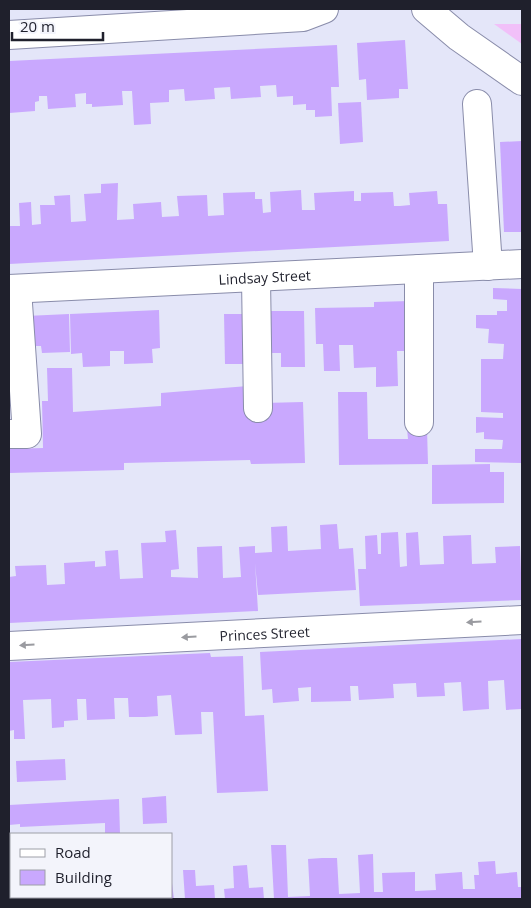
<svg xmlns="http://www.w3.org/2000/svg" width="531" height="908" font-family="'Open Sans',sans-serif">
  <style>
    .green { fill: #f1c0f9 }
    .building { fill: #c9a8fe }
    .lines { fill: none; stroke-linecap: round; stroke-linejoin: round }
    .minor-casing { stroke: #898caa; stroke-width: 30 }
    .major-casing { stroke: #898caa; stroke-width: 30 }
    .minor { stroke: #fff; stroke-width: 28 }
    .major { stroke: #fff; stroke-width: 28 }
    .oneway { fill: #9a9ba0 }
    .labels { text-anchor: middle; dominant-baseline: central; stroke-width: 4; stroke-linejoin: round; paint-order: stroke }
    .street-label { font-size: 14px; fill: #1f202c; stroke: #f3f4fb }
  </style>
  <rect width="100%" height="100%" fill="#e4e6f9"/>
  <polygon class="green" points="494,24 522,24 522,44"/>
  <g class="building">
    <polygon points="405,40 408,89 399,89 399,98 367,100 366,79 359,80 357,43"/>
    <polygon points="337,45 339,87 331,87 332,116 315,117 315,110 306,110 306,104 293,105 293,96 277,97 276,85 260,86 261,97 231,99 230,87 214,88 215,99 185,101 184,89 169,90 169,102 150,103 151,124 134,125 132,91 122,91 123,105 92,107 92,104 86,104 86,93 75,94 76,107 48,109 47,96 39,96 39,101 35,102 35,111 9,113 9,61"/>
    <polygon points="361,102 363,142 340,144 338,103"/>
    <polygon points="522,141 522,232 504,232 500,142"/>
    <polygon points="118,183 117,220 134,219 133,204 161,202 162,217 179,216 177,196 207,195 208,216 224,215 223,193 255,192 255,199 262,199 263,213 271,212 270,192 301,190 302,210 315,210 314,193 354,191 354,201 361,201 361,193 393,192 394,206 400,206 410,205 409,193 437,191 438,204 447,204 449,241 9,264 9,226 20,226 19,203 31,202 32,225 41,224 40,205 55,205 54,196 70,195 71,222 86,221 84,194 101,193 101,184"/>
    <polygon points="493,288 522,289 522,463 475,462 475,449 502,449 503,440 484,439 484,432 476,433 476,417 503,418 503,413 481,412 481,359 503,359 504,344 488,343 489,329 476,328 476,315 497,315 497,311 507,311 507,300 493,299"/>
    <polygon points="410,301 412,351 397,351 398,386 376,387 376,367 354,368 353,345 339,345 340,371 324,371 323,344 316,344 315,308 374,307 374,302"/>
    <polygon points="159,310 160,348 152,349 153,363 124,364 124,351 110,351 110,366 83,367 82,353 71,354 70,314"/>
    <polygon points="269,311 304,311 305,367 281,367 281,353 269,353"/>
    <polygon points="69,314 70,352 42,353 41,346 27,346 26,316"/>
    <polygon points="224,314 249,314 250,364 225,364"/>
    <polygon points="47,368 72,368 73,412 161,406 161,393 248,386 264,403 303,402 305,463 251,464 250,460 124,463 124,470 9,473 9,449 43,448 42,401 48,401"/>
    <polygon points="338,392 367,392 368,439 408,439 407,429 427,429 428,464 339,465"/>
    <polygon points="490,464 490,472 504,472 504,503 432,504 432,465"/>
    <polygon points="337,524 339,549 353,548 356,590 258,595 255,563 258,611 9,623 9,577 16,576 15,566 46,565 47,585 65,584 64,563 95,561 95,567 106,566 105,551 118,550 120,579 143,578 141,543 166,542 165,531 176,530 179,569 171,570 171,577 198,578 197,547 222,546 223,578 241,577 239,547 255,546 255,553 272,552 271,527 287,526 288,551 304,550 321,549 320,525"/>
    <polygon points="398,532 400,567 407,566 406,533 418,532 420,565 444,564 443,536 471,535 472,564 496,563 495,547 520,546 522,600 360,606 358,569 366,569 365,536 377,535 378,554 381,554 381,533"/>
    <polygon points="522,639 521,709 506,710 504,680 488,681 489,709 463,711 461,682 444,683 445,696 417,697 416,683 393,684 394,698 359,700 358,686 350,686 351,701 311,702 311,687 298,688 299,701 273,703 272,689 262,690 260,652"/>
    <polygon points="210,653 211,657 243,656 245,716 264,715 268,791 217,793 213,712 201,712 202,734 175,735 171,695 157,696 158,716 145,717 129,717 128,698 114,698 115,719 87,720 86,699 77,699 78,720 64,721 64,727 52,728 51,699 23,700 25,739 14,739 14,730 9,731 9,662"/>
    <polygon points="65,759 66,780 17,782 16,761"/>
    <polygon points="166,796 167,823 143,824 142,798"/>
    <polygon points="119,799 120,834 105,834 105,823 20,827 20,824 9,825 9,805"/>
    <polygon points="271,845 286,845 288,897 310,896 308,859 322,858 337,858 339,894 360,893 358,855 373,854 374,892 383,892 382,873 415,872 415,891 436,890 435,874 462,872 463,889 475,889 474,875 479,875 478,862 495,861 496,874 517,872 518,887 522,887 522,899 274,899"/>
    <polygon points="247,865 249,888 263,887 264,899 225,899 224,889 234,888 233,866"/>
    <polygon points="183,870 195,870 196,886 214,885 215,899 185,899"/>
    <polygon points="171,875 174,899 160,899 160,897 171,897"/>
    <rect x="32" y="897" width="37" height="2"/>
    <polygon points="108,897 137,897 137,899 99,899"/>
  </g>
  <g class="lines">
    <g class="minor-casing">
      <g id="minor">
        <polyline points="9,35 303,17 324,9"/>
        <polyline points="477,104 488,266"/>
        <polyline points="419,269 419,422"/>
        <polyline points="256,279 258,408"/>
        <path id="s1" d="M 9,289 L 522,264"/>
        <polyline points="9,434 27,434 17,289"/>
        <path id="s2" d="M 9,646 L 522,620"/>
        <polyline points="78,897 78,899"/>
      </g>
    </g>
    <g class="major-casing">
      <polyline id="major" points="426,9 459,37 522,81"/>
    </g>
    <use href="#minor" class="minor"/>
    <use href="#major" class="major"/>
  </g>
  <defs><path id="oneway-solid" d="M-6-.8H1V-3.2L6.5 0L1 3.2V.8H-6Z" transform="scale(1.25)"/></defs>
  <g class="oneway">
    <use href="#oneway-solid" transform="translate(474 622) rotate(177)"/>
    <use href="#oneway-solid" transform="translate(189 637) rotate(177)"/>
    <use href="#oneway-solid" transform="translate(27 645) rotate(177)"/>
  </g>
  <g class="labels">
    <g class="street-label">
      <text stroke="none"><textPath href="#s1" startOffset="256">Lindsay Street</textPath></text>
      <text stroke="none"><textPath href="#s2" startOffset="256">Princes Street</textPath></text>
    </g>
  </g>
  <rect width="531" height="908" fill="none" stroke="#1f202c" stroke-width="20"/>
  <rect x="10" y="833" width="162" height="65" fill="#f3f4fb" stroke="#9e9fa8"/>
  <rect x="20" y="849" width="25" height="8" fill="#ffffff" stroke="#9e9fa8"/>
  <text x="55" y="858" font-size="15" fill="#1f202c">Road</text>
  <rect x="20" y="870" width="25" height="15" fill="#c9a8fe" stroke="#9e9fa8"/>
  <text x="55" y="883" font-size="15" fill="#1f202c">Building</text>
  <path d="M12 32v8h91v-8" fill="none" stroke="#1f202c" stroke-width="2.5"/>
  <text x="20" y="32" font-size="15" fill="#1f202c" stroke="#f3f4fb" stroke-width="4" paint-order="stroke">20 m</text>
</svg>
